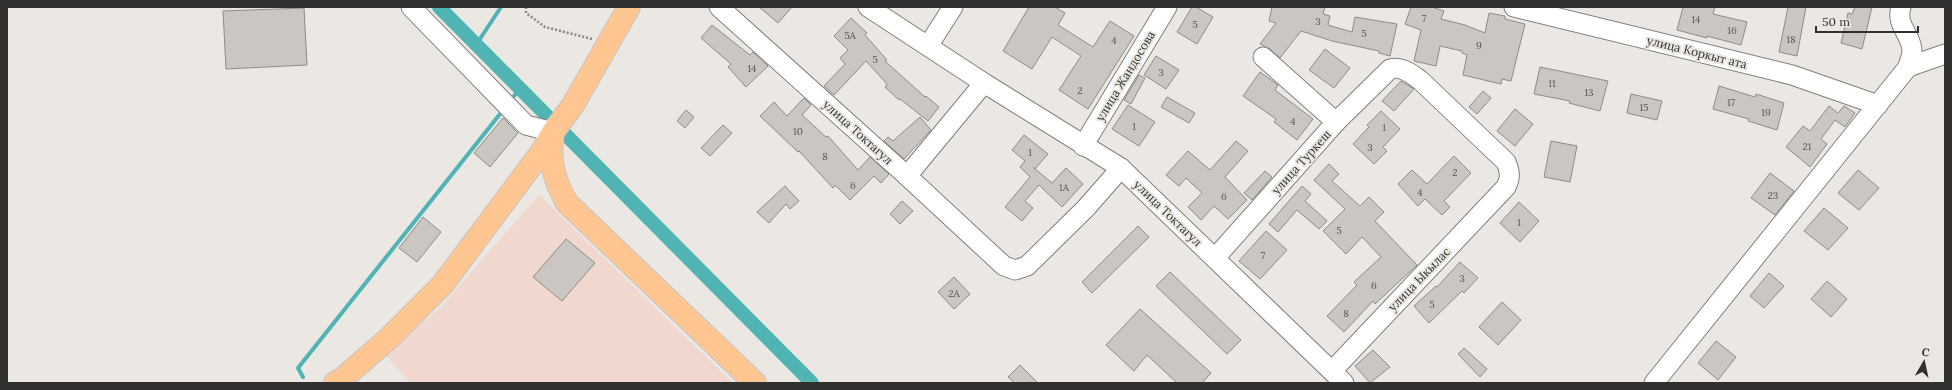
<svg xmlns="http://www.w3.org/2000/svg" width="1952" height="390" font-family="Lora,serif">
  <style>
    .industrial { fill: #f0d8ce }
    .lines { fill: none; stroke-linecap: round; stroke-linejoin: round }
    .stream { stroke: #50b4b5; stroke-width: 4 }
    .canal { stroke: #50b4b5; stroke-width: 14 }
    .building { fill: #cac6c2; stroke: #8f8b88 }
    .minor-casing { stroke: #837f7c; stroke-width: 21 }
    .major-casing { stroke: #c5c5c4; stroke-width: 24 }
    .path { stroke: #898683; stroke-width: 2.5; stroke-dasharray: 2 2; stroke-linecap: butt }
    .minor { stroke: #fff; stroke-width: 19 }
    .major { stroke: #ffc691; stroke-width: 22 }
    .labels { text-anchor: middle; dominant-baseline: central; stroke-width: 4; stroke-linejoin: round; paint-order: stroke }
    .number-label { font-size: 10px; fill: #575653 }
    .street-label { font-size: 12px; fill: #31302e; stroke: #ebe7e3 }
  </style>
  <rect width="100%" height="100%" fill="#ebe7e3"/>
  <polygon class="industrial" points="539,195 733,383 410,383 384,353 439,309"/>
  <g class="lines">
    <g class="stream">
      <polyline points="476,45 501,7"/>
      <polyline points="514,96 520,89"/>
      <polyline points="303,377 298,368 500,114"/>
    </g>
    <polyline class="canal" points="439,7 812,383"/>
  </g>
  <g class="building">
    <polygon points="759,7 792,7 778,23"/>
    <polygon points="1029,7 1055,7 1065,13 1058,25 1093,47 1110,21 1134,36 1088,109 1059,90 1081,56 1052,37 1032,69 1003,51"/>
    <polygon points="1192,7 1196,7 1213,17 1197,44 1177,32"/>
    <polygon points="1272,7 1325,7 1323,14 1330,16 1328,25 1352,32 1355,17 1397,24 1390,56 1379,53 1379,51 1332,41 1301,31 1280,58 1270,49 1260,44 1276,23 1269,21"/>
    <polygon points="1411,7 1432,7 1444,11 1441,19 1465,25 1485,33 1489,13 1505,16 1505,19 1525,24 1511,81 1502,79 1501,84 1463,75 1467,55 1462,53 1462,51 1440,46 1436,66 1414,61 1421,30 1405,24"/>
    <polygon points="1683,7 1715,7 1713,14 1747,22 1741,45 1707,36 1707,38 1677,30"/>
    <polygon points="1788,7 1806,7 1797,56 1779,52"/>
    <polygon points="1855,7 1872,7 1862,49 1841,43 1848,13 1852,14"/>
    <polygon points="304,8 307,65 226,69 223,11"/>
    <polygon points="851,18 867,33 865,35 887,60 885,61 925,97 926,96 939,107 928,121 900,99 899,100 885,87 887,84 866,61 834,95 824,86 845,64 840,58 848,50 834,36"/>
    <polygon points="712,25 750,55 753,52 768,66 746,87 728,67 731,64 701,38"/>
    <polygon points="1325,49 1350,68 1334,88 1309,70"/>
    <polygon points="1156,56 1179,70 1166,89 1144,75"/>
    <polygon points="1540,67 1608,81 1600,111 1569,103 1570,101 1534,94"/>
    <polygon points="1260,72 1278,85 1275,90 1313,119 1297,140 1274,122 1276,119 1243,96"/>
    <polygon points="1139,75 1145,78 1131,104 1124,100"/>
    <polygon points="1401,81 1414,89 1394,111 1382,101"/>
    <polygon points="1719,86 1755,97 1756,94 1784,103 1777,130 1748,121 1749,119 1713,109"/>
    <polygon points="1483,91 1491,98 1477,114 1469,107"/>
    <polygon points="1631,94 1662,101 1657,120 1627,113"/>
    <polygon points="1167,97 1195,113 1189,123 1161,107"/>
    <polygon points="804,98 811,105 802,115 826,137 828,136 858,170 870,157 889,174 881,183 874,176 850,200 835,185 833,188 799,151 798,152 760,116 774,102 787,116"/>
    <polygon points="1128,105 1155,122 1139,146 1112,129"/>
    <polygon points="1829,106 1838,113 1844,106 1855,113 1845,127 1835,120 1821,139 1827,144 1810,167 1786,147 1803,126 1810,131"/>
    <polygon points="1515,109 1533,124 1515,146 1497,131"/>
    <polygon points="686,110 694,117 685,128 677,121"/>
    <polygon points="1381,111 1400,129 1383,147 1387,151 1374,164 1353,144 1369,127 1367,125"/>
    <polygon points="920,117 931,130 904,159 884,141 888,137 893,141"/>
    <polygon points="503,118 518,133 490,167 474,153"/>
    <polygon points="723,125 732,133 710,156 701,148"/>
    <polygon points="1024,135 1048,154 1035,169 1033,167 1052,183 1066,168 1083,184 1062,207 1039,185 1025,201 1033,208 1022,221 1005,207 1030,177 1020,167 1025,161 1012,150"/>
    <polygon points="1236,141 1248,151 1225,177 1247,200 1228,219 1214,206 1201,220 1188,207 1202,193 1186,178 1179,186 1166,175 1188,151 1210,170"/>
    <polygon points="1551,141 1577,146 1570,182 1544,177"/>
    <polygon points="1454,156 1471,173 1444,201 1450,207 1442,215 1425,199 1418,206 1398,184 1412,170 1427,184"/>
    <polygon points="1329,164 1339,174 1332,181 1360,206 1369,197 1384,212 1375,221 1417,265 1375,304 1373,301 1344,332 1327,316 1357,285 1354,282 1381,257 1362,237 1346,254 1323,231 1345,209 1314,180"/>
    <polygon points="1858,170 1879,188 1859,210 1838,193"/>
    <polygon points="1265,171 1272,177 1252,200 1244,193"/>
    <polygon points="1770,173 1794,191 1775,215 1751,198"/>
    <polygon points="785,186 799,201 790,209 786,204 769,223 757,212"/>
    <polygon points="1302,186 1311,194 1305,201 1327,221 1319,229 1297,210 1278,232 1269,224"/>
    <polygon points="902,201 913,211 900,224 890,214"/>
    <polygon points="1519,202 1539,221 1520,242 1500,223"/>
    <polygon points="1824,208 1848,228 1828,250 1804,231"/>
    <polygon points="423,217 441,232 417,262 399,248"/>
    <polygon points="1138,226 1149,237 1092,293 1082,282"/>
    <polygon points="1266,231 1287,250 1260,279 1239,261"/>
    <polygon points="566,239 595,263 562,301 533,277"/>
    <polygon points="1460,262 1478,278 1464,293 1462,291 1429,323 1414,306 1436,286 1437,287"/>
    <polygon points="1170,272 1241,340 1227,354 1156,286"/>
    <polygon points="1769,273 1784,286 1764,308 1750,296"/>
    <polygon points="954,277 970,294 954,309 938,292"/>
    <polygon points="1827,281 1847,299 1831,317 1811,299"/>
    <polygon points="1502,302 1521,320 1498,345 1479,327"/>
    <polygon points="1140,309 1211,373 1202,383 1177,383 1147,355 1134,371 1106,345"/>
    <polygon points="1716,341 1736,357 1718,380 1698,363"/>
    <polygon points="1464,348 1487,369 1480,377 1458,354"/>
    <polygon points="1373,350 1390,367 1370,383 1355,366"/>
    <polygon points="1020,365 1038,383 1015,383 1008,377"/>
  </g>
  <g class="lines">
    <g class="minor-casing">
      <g id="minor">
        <polyline points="411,7 526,125 553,132"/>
        <polyline points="719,7 907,176 984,83"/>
        <polyline points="868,7 984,83 1121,168 1344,383"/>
        <polyline points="1514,7 1792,75 1878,105"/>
        <polyline points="928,46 953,7"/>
        <polyline points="1263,57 1336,122"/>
        <polyline points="1908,67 1945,54"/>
        <polyline points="1083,146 1167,7"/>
        <polyline points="907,176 1004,266 1015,270 1027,266 1086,208 1121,168"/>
        <path d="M 1215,258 L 1336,122 L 1390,69 C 1402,66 1410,73 1420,80 L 1506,162 C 1510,172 1511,177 1506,187 L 1332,371"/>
        <path d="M 1654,383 L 1908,67 C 1909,62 1912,56 1912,51 C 1912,35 1895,25 1901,7"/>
      </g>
    </g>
    <g class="major-casing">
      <g id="major">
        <path d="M 553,133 C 548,160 554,180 567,203 L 755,383"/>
        <polyline points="335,383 342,379 388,339 443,284 543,150 553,132 573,105 629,7"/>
      </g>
    </g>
    <polyline class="path" points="526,7 526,13 545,27 592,39"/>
    <use href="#minor" class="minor"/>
    <use href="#major" class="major"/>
  </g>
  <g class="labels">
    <g class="number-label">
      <text x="1424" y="18">7</text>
      <text x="1696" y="19">14</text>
      <text x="1318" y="21">3</text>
      <text x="1195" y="24">5</text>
      <text x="1732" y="30">16</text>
      <text x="1364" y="33">5</text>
      <text x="850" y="35">5А</text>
      <text x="1791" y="39">18</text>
      <text x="1114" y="40">4</text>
      <text x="1479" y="45">9</text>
      <text x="875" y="59">5</text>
      <text x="752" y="68">14</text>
      <text x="1161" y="72">3</text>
      <text x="1552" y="83">11</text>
      <text x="1080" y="90">2</text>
      <text x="1589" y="92">13</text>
      <text x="1731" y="102">17</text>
      <text x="1644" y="107">15</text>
      <text x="1766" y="112">19</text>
      <text x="1293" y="121">4</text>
      <text x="1134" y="126">1</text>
      <text x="1384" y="127">1</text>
      <text x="798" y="131">10</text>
      <text x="1807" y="146">21</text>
      <text x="1370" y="147">3</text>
      <text x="1030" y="152">1</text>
      <text x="825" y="156">8</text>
      <text x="1455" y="172">2</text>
      <text x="853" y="185">6</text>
      <text x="1064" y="187">1А</text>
      <text x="1420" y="192">4</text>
      <text x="1773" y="195">23</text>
      <text x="1224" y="196">6</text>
      <text x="1519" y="222">1</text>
      <text x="1339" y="230">5</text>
      <text x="1263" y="255">7</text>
      <text x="1462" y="278">3</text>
      <text x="1374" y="285">6</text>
      <text x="954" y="293">2А</text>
      <text x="1432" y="304">5</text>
      <text x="1346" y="313">8</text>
    </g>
    <g class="street-label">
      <text transform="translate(1697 52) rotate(14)">улица Коркыт ата</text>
      <text transform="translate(1125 76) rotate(-59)">улица Жандосова</text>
      <text transform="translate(858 132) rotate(42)">улица Токтагул</text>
      <text transform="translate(1301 162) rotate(-48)">улица Туркеш</text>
      <text transform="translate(1168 213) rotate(44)">улица Токтагул</text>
      <text transform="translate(1419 279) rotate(-46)">улица Ыкылас</text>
    </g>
  </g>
  <rect width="1952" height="390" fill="none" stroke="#31302e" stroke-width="16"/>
  <g transform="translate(1924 362) rotate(9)" stroke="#ebe7e3" stroke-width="3" paint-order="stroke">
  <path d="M0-3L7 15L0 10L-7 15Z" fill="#31302e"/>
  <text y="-6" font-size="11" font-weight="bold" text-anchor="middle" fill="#31302e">С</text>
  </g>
  <path d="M1816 26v6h102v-6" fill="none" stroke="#31302e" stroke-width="2"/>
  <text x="1822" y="26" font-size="12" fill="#31302e" stroke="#ebe7e3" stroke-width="3" paint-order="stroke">50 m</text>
</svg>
